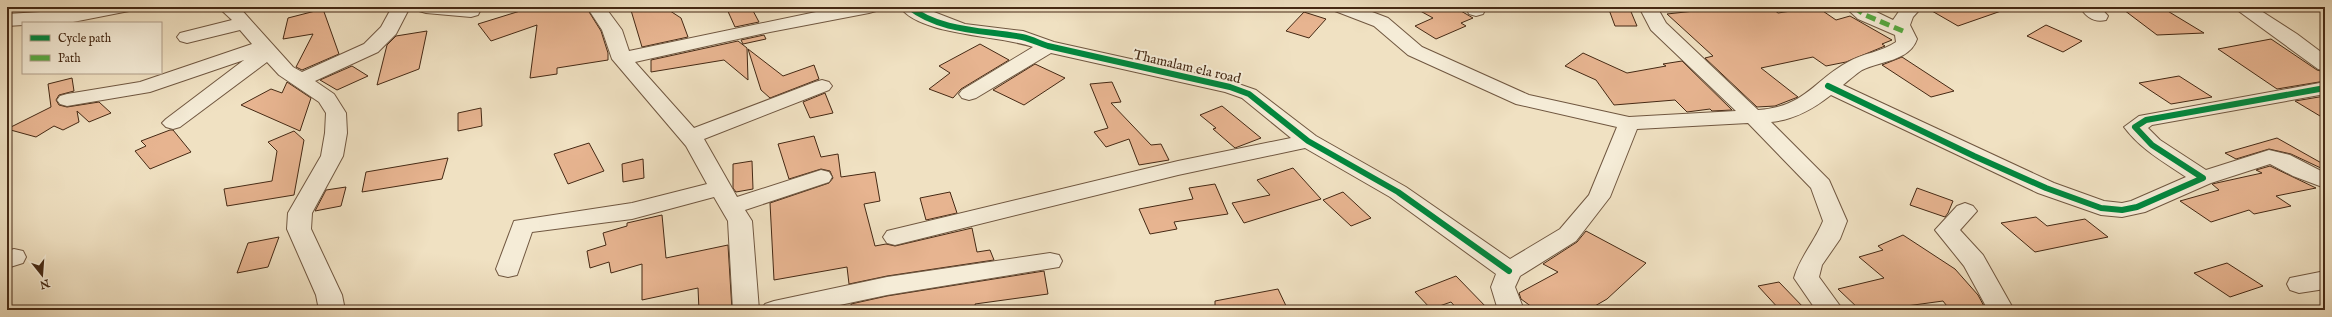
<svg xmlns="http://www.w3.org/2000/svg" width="2332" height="317" font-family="'IM FELL English',serif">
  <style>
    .building { fill: #e7b490; stroke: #452914 }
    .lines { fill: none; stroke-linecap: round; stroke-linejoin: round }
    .minor-casing { stroke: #705740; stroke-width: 2 }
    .minor { fill: #f5ecd7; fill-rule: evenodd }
    .quiet { stroke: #56ab42; stroke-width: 5; stroke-dasharray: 10 5; stroke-linecap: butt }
    .cycleway-casing { stroke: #f5ecd7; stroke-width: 8 }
    .cycleway { stroke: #00873e; stroke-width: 6 }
    .labels { text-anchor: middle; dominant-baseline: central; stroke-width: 4; stroke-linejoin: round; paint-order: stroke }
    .street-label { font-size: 14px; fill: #452914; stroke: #f5ecd7 }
  </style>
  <rect width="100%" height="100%" fill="#f0e1c2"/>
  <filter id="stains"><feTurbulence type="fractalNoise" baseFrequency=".005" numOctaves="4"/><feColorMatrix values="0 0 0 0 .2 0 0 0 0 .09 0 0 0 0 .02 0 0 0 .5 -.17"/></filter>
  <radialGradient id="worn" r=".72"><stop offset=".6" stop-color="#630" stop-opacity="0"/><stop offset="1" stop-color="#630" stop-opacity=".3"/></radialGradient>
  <g class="building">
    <polygon points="533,7 586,7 601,31 608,53 608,60 557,68 557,74 530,78 537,25 491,41 478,24"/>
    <polygon points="630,7 664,7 681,18 688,37 642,47"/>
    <polygon points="726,7 751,7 759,22 735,27"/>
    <polygon points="1413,7 1454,7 1473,18 1461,23 1466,26 1436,39 1415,26 1433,18"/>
    <polygon points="1608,7 1629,7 1637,26 1615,26"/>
    <polygon points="1731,7 1770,7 1778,13 1817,7 1836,20 1850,16 1892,40 1882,44 1885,46 1846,62 1826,66 1813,57 1761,68 1798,97 1775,106 1757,107 1705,58 1713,56 1667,14"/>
    <polygon points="1925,7 2004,7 2004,10 1958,26"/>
    <polygon points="2120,7 2161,7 2204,33 2157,35"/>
    <polygon points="323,9 339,54 302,70 296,67 313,34 283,39 288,18"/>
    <polygon points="1304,12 1326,19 1309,38 1286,31"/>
    <polygon points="2046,25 2082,41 2063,52 2027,36"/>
    <polygon points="427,31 419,69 377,85 387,45 396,36"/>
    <polygon points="764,35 766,39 743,44 741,40"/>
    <polygon points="2271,39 2317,70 2325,72 2325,81 2277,89 2218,49"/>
    <polygon points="738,41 747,48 748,80 724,60 651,72 651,60"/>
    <polygon points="980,44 1009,60 961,89 953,98 929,89 950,73 939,66"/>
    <polygon points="748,49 783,76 814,65 819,79 770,98 761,90"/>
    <polygon points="1583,53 1627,73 1666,66 1663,64 1682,61 1732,110 1712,111 1710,109 1687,112 1675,100 1614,105 1596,80 1565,66"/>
    <polygon points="1902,57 1954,91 1931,97 1882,65"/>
    <polygon points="1035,64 1065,78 1024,105 993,90"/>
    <polygon points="352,66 368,76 337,90 320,80"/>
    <polygon points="2179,76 2212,97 2171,104 2139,83"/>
    <polygon points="72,78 74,91 59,95 56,100 59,105 67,107 99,102 111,113 89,122 77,111 79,122 63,130 54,126 36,137 7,129 51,107 48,84"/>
    <polygon points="287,82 311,98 300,131 241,105 271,89 282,93"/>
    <polygon points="1112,82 1121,102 1111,103 1151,145 1161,144 1169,160 1139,165 1129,139 1106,147 1094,132 1108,128 1090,84"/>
    <polygon points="825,93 833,113 810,118 803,102"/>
    <polygon points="2325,96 2325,119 2295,101"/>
    <polygon points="1222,106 1261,138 1235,148 1213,129 1216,128 1200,115"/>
    <polygon points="481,108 482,126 458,131 458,113"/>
    <polygon points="170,130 173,130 191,152 150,169 135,151 146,146 141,141"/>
    <polygon points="294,131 304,140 294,195 227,206 224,189 272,181 277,151 268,142"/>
    <polygon points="814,136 821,157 838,154 841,177 875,172 880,201 864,204 875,246 886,244 895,246 972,228 977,252 990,250 994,260 887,276 849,284 847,267 774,280 770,203 829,183 833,178 830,171 821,169 789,179 778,144"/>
    <polygon points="2277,138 2325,165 2325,170 2291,154 2269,149 2236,159 2225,153"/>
    <polygon points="589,143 604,171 568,184 554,154"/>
    <polygon points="448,158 442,179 362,192 366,172"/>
    <polygon points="643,159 644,178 623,182 622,164"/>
    <polygon points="752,161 753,189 736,192 733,188 733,164"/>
    <polygon points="2270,166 2316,188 2276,196 2291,206 2254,214 2249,210 2211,222 2180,201 2219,190 2212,184 2262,173 2256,170"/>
    <polygon points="1293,168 1321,199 1244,223 1232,203 1270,195 1257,180"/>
    <polygon points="1215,184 1228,214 1174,222 1177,229 1150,234 1139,209 1193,199 1189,188"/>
    <polygon points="346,187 341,206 315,211 326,190"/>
    <polygon points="1917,188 1953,201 1948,213 1945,217 1910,205"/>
    <polygon points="950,192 957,213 926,220 920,198"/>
    <polygon points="1343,192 1371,218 1351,226 1323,200"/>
    <polygon points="662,215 666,258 728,245 732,310 699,310 698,288 642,300 642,264 611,273 609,262 590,268 587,251 606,245 603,233 627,226 627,223"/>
    <polygon points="2036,217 2047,226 2085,219 2108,237 2035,252 2001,223"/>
    <polygon points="1586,231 1646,263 1607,299 1588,310 1536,310 1521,299 1519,293 1558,272 1543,264 1577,242"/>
    <polygon points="1903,235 1955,269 1978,295 1985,308 1950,310 1943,301 1877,310 1860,310 1838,289 1884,278 1859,257 1883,250 1878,246"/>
    <polygon points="279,237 268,267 237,273 248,243"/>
    <polygon points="2227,263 2263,286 2230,297 2194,273"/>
    <polygon points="1044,271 1048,294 975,304 976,310 852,310 851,304 887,296"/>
    <polygon points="1456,276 1489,310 1458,310 1451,302 1431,309 1415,292"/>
    <polygon points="1779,282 1806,310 1780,310 1758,286"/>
    <polygon points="1278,289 1288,310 1215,310 1215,301"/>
  </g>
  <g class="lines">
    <g class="minor-casing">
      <g id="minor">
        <polygon points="91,7 131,7 129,11 73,22 23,23 23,25 7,26 7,14 73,10"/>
        <polygon points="218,7 239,7 293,67 302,72 364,44 381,27 392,7 410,7 396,34 378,52 315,81 334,94 346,113 347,133 343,156 312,213 311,229 342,295 345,310 319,310 316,295 287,229 288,213 321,156 325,133 326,113 319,102 279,75 267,62 180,127 173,129 166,127 162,123 166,119 244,60 150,92 67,106 60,104 57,100 60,96 67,94 140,82 252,44 240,30 187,43 180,41 177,37 180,33 232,20"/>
        <polygon points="417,7 477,7 480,11 478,15 471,17 426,13 419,11"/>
        <polygon points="587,7 605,7 622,30 629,51 840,7 878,7 876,11 869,13 770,32 635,62 694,128 815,82 822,80 829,82 832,86 829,90 704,139 737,197 821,170 829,172 832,177 829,182 745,210 752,221 759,310 733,310 728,221 714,197 632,219 532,232 517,275 508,277 499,275 496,269 514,221 632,203 707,184 686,146 612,59 602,30"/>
        <path d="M 900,7 L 921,7 L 965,24 L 1023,31 L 1054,42 L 1230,81 L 1256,90 L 1316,136 L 1406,187 L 1510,259 L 1560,229 L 1589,195 L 1617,127 L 1516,104 L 1408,55 L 1374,26 L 1335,11 L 1333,7 L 1359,7 L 1388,18 L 1422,47 L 1529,95 L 1629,117 L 1736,111 L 1651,30 L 1639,7 L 1657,7 L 1666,23 L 1758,110 C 1805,107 1813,81 1848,62 C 1863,53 1882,52 1896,42 L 1895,35 L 1858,19 L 1845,7 L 1866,7 L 1893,20 L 1902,7 L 1922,7 L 1913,17 L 1910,25 L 1917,39 C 1910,61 1880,61 1862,70 C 1856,74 1849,80 1843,85 L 2054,183 L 2104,201 L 2122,203 L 2131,201 L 2186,177 C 2164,162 2140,149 2124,127 L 2139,116 L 2325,82 L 2325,94 L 2152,125 L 2148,128 L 2160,140 L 2206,170 L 2269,150 L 2290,155 L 2325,173 L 2325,188 L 2293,176 L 2270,164 L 2211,183 L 2145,212 L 2122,217 L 2101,215 L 2038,193 L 1831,95 C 1813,109 1794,120 1771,122 L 1829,180 L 1847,221 L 1840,239 L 1822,265 L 1819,277 L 1843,310 L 1816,310 L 1794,278 C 1800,257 1815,241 1823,221 L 1811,188 L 1748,123 L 1637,129 L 1610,197 L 1576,241 L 1520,276 L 1515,287 L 1524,310 L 1498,310 L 1491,287 L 1496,274 L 1390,197 L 1305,148 L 1178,175 L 895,245 L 887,243 L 883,237 L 887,231 L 1178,161 L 1291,138 L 1242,98 L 1225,92 L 1051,53 L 976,98 L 969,100 L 962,98 L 959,94 L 962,90 L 1033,47 C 1000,35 920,36 900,7 Z"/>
        <polygon points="1466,7 1484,7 1485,10 1483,14 1476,16 1469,14"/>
        <path d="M 2080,7 L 2100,7 L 2108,16 L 2106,20 C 2094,23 2086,17 2080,7 Z"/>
        <polygon points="2233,7 2255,7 2297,34 2325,55 2325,71 2318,69"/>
        <polygon points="1965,203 1973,206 1977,211 1960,230 1983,255 2014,310 1988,310 1964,266 1935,230 1957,206"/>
        <polygon points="14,249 23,251 26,257 23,263 7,268 7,251"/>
        <polygon points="1050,253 1059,255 1062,261 1059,267 887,295 816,310 761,310 765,304 774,301 887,277"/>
        <polygon points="2325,271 2325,289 2299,293 2290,290 2287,284 2290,278"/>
      </g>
    </g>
    <use href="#minor" class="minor"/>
    <polyline class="quiet" points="1854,7 1865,15 1903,31"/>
    <g class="cycleway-casing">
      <g id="cycleway">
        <path d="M 909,7 C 941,32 984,30 1022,37 C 1031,39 1039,43 1048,46 L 1230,87 L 1249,94 L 1308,141 L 1398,192 L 1509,271"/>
        <polyline points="1828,86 1974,156 2046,188 2101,208 2122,210 2137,207 2203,178 2152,145 2135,127 2146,120 2325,88"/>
      </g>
    </g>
    <use href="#cycleway" class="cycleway"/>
  </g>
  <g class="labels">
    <g class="street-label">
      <text transform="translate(1187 67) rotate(13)">Thamalam ela road</text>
    </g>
  </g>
  <rect width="2332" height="317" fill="none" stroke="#f0e1c2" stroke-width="24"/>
  <rect x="8" y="8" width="2316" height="301" fill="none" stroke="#452914" stroke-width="2"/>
  <rect x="12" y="12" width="2308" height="293" fill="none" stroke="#452914"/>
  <rect x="22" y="22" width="140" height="52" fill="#f5ecd7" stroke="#af9e89"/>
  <rect x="30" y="35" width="20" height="6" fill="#00873e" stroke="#af9e89"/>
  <text x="58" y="42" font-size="12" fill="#452914">Cycle path</text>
  <rect x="30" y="55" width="20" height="6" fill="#56ab42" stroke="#af9e89"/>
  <text x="58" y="62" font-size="12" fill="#452914">Path</text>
  <g transform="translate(42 275) rotate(163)" stroke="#f5ecd7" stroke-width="3" paint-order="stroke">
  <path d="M0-3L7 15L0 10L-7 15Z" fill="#452914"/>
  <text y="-6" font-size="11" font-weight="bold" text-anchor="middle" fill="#452914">N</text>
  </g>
  <rect width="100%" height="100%" filter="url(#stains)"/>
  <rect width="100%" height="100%" fill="url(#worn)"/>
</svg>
